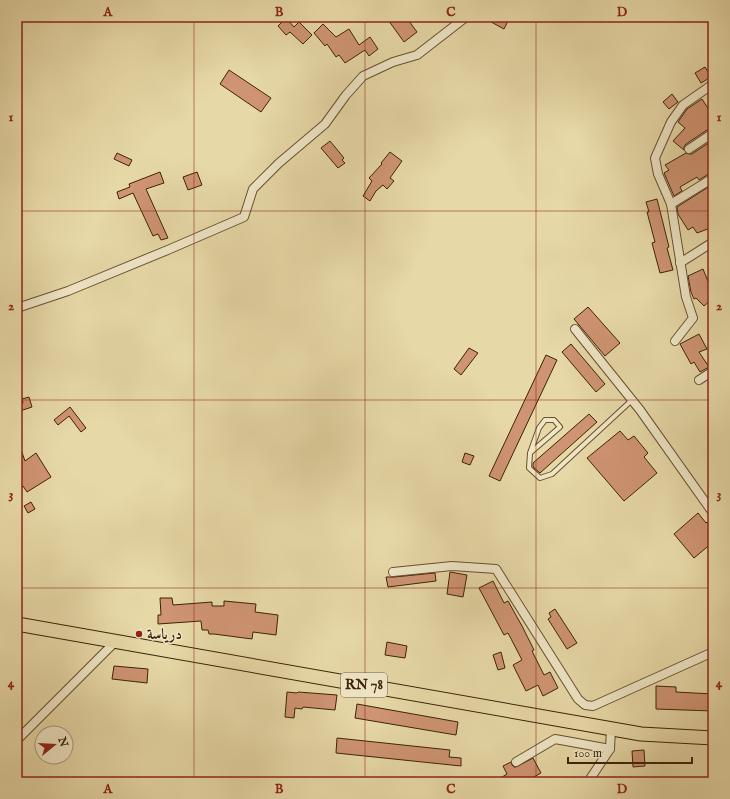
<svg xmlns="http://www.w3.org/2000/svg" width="730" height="799" font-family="'IM FELL English',Amiri,serif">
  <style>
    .building { fill: #cf9473; stroke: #3d2207 }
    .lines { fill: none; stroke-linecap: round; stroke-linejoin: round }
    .service-casing { stroke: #68502f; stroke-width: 6 }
    .minor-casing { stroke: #68502f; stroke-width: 10 }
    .primary-casing { stroke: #3d2207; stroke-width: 15 }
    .service { stroke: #efe6c6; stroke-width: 4 }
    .minor { stroke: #efe6c6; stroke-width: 8 }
    .primary { stroke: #e7d8a7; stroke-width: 13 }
    .grid { fill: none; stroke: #8f2418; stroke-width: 1; stroke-opacity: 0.55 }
    .poi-dot { fill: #8f2418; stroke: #efe6c6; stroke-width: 1.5 }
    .labels { text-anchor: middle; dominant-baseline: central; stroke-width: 3; stroke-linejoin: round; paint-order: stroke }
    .shield { fill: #efe6c6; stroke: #725d40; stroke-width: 1 }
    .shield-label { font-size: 14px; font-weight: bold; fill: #3d2207 }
    .poi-label { font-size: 15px; font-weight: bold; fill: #3d2207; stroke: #efe6c6; text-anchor: start }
    .neatline { fill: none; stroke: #8f2418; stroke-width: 1.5 }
    .grid-label { font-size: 13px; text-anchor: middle; font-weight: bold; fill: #8f2418 }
  </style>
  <rect width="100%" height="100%" fill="#e7d8a7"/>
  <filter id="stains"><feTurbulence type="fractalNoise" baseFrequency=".005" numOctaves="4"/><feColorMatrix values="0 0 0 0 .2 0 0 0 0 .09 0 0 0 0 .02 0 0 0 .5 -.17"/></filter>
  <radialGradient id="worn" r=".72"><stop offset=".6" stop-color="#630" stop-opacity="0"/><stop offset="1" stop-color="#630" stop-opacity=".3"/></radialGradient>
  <g class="building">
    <polygon points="386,17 406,17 417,32 404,42"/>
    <polygon points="482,17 510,17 504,29"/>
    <polygon points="286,18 294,27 299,22 312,35 303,44 290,32 286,35 278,26"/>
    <polygon points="323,24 336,37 349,29 359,45 370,37 378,49 369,56 365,50 345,63 339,55 336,57 327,44 325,46 314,33"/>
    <polygon points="705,67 711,77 701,83 695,73"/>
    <polygon points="229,70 271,98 261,112 220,84"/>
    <polygon points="672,94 678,102 669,109 663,102"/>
    <polygon points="702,99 713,116 713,128 710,128 686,144 684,147 684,150 673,141 685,128 678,122 687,109"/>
    <polygon points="713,140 713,173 710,173 699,180 697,177 680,187 682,191 674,196 664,173 669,170 665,165 686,153 689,154 692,154"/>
    <polygon points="330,141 344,158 342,160 345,163 338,168 321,148"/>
    <polygon points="390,152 402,161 390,178 394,181 387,189 383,185 376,191 370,201 363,196 372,181 369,178 382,164 381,163"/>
    <polygon points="117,153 132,160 129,166 114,159"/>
    <polygon points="160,172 164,183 146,189 168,238 161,240 158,234 153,236 133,193 119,199 117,192 130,187 129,184"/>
    <polygon points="197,172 202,185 188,190 183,177"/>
    <polygon points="713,184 713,227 697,233 693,227 688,230 678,214 677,207"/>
    <polygon points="657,199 669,247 667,248 673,270 660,273 652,243 655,242 647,212 649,212 646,202"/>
    <polygon points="703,269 709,284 713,282 713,298 704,306 696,298 694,299 691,292 688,276"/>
    <polygon points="588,307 620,343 605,356 574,319"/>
    <polygon points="699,334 707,349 699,352 709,367 700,372 694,362 691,364 680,344"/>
    <polygon points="571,344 605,384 596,392 562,352"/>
    <polygon points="469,348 478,353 461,375 454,369"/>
    <polygon points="546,355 557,360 500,481 489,476"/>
    <polygon points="29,397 32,407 17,412 17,405 23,403 22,399"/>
    <polygon points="70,407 86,428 81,432 69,416 58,425 54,420"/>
    <polygon points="589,414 597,422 540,473 534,468 533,466 533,463"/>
    <polygon points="620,431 628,440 634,436 648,453 644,457 657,473 624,501 587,458"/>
    <polygon points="17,441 18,441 25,461 36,453 51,477 27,492 23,486 19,488 17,485"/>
    <polygon points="465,453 474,456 470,465 462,462"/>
    <polygon points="31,502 35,509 28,513 24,506"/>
    <polygon points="698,513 706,523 707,522 713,529 713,542 694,558 674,534"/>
    <polygon points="450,572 467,575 463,597 447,594"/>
    <polygon points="435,573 436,581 388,587 386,577 394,577"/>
    <polygon points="493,581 504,603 508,601 522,626 534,650 532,651 544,675 550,672 558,688 543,696 538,685 526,691 513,665 522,660 508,633 504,635 479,588"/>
    <polygon points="160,598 172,598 173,605 212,602 212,606 224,606 224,601 256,604 255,612 278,615 276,635 253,632 252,639 214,634 209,634 208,630 202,630 201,621 158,624 158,615 161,615"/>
    <polygon points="555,609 577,643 567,649 548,619 551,617 549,613"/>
    <polygon points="387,642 407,646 405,658 385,655"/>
    <polygon points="501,652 505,668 498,670 493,655"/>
    <polygon points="114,666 148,669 147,683 112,679"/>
    <polygon points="656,686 676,687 676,692 713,694 713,711 656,709"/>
    <polygon points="287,692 297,693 298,692 337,695 335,710 303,707 302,709 295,708 294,718 285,717"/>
    <polygon points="357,704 458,722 456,735 355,718"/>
    <polygon points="337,738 450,750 449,757 461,758 461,766 336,753"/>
    <polygon points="644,750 645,766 633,767 632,751"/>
    <polygon points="533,758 541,773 525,782 494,782 507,774 503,766 511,762 512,765 514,767 516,767"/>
  </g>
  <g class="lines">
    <g class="service-casing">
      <polyline id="service" points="530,453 539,428 545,420 554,420 560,427 530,453 529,468 540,478 552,474 632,400"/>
    </g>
    <g class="minor-casing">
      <g id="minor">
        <polyline points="689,149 713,133"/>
        <polyline points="671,204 713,178"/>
        <polyline points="680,263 713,242"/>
        <polyline points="17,308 68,291 170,249 244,217 253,189 279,163 325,124 346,95 363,76 393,62 417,55 466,17"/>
        <polyline points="575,329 640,410 713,513"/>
        <polyline points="675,341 693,318 686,297 671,204 658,174 655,158 671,122 683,105 713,84"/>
        <polyline points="699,380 713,371"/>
        <polyline points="393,572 452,566 496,569 578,699 585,705 593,706 713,652"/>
        <polyline points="17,742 18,739 116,641"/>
        <polyline points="516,762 555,739 610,749 611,729"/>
        <polyline points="588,782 610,749"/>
      </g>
    </g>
    <g class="primary-casing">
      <polyline id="primary" points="17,624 641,734 713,738"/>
    </g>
    <use href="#service" class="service"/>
    <use href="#minor" class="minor"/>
    <use href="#primary" class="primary"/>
  </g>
  <path class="grid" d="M 194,17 L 194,782M 365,17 L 365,782M 536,17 L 536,782M 17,211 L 713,211M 17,400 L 713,400M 17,588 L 713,588"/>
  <circle class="poi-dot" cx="139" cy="634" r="4"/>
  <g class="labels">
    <rect class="shield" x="341" y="673" width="46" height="24" rx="3"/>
    <g class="shield-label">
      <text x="364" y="685">RN 78</text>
    </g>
    <g class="poi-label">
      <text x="147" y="634">درياسة</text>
    </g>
  </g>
  <rect width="730" height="799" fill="none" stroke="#e7d8a7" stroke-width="44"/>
  <g transform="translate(54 745) rotate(72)"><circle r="19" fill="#efe6c6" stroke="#a8987a"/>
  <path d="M0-3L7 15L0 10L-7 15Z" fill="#8f2418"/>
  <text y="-6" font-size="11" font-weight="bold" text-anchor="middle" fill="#3d2207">N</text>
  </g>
  <path d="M568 757v6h124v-6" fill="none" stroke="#3d2207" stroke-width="2"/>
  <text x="574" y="757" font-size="12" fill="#3d2207" stroke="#efe6c6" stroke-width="3" paint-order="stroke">100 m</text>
  <rect x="22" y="22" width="686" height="755" class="neatline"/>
  <g class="grid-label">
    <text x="108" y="16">A</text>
    <text x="279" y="16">B</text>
    <text x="451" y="16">C</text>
    <text x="622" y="16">D</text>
    <text x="11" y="121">1</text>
    <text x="719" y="121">1</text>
    <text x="11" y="310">2</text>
    <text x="719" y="310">2</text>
    <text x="11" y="498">3</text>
    <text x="719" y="498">3</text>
    <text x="11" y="687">4</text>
    <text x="719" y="687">4</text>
    <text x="108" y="793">A</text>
    <text x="279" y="793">B</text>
    <text x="451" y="793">C</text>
    <text x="622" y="793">D</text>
  </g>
  <rect width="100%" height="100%" filter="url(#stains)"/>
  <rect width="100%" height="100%" fill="url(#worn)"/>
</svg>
